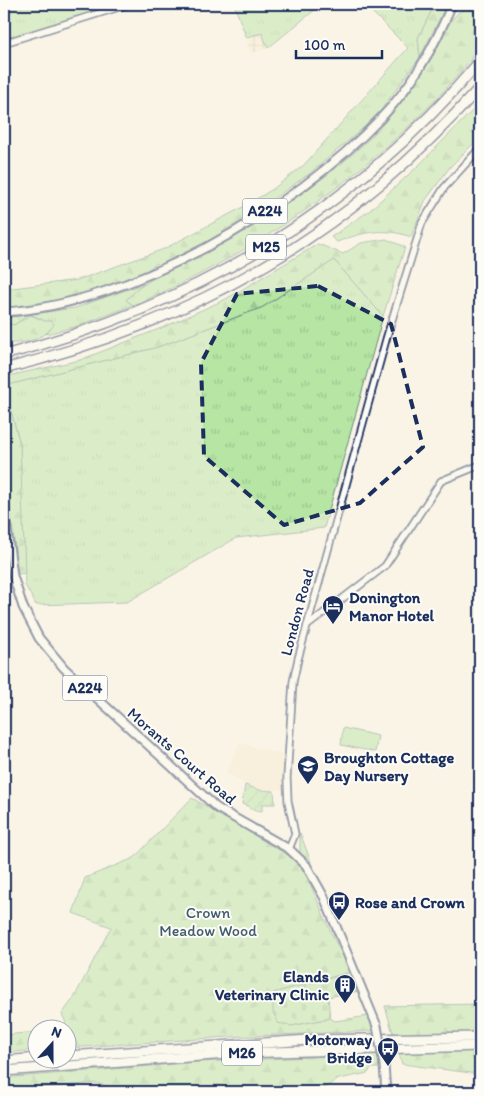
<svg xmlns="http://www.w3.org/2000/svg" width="484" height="1096" font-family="Itim,sans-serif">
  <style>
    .built { fill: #f6ead1 }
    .industrial { fill: url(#industrial-grid) }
    .grass { fill: url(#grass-tufts); stroke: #688a81 }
    .forest { fill: url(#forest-firs); stroke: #688a81 }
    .cemetery { fill: url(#cemetery-stones); stroke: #688a81 }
    .garden { fill: url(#garden-furrows); stroke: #688a81 }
    .pitch { fill: #b6e5a4; stroke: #688a81 }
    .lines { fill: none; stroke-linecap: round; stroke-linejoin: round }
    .minor-casing { stroke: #1b2f5e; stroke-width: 9 }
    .major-casing { stroke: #1b2f5e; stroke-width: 11 }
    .highway-casing { stroke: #1b2f5e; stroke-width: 12 }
    .minor { stroke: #fdfcf7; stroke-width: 5.5 }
    .major { stroke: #fdfcf7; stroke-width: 7 }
    .highway { stroke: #fdfcf7; stroke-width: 9 }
    .major-bridge-casing { stroke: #1b2f5e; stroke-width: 11; stroke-linecap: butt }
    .major-bridge { stroke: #fdfcf7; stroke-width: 7 }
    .marked { fill: none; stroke: #1b2f5e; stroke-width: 4; stroke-dasharray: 10 6; stroke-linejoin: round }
    .labels { text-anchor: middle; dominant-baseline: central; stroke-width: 4; stroke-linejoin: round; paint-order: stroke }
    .shield { fill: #fdfcf7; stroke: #5f6c8c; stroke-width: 1 }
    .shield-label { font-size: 15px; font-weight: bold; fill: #1b2f5e }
    .poi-label { font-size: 16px; font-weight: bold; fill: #1b2f5e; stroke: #fdfcf7; text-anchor: start }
    .street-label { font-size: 16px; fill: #1b2f5e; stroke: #fdfcf7 }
    .park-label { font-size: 16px; fill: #425c70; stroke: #fdfcf7 }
  </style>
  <defs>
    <pattern id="industrial-grid" width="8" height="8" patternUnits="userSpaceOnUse" patternTransform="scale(1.25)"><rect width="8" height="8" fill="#f6ead1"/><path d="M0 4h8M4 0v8" fill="none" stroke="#d2c9b6"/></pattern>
    <pattern id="grass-tufts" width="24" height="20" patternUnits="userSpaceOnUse" patternTransform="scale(1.25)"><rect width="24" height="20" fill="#b6e5a4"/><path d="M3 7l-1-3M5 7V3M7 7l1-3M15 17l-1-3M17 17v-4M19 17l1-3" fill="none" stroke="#9cc590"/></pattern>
    <pattern id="forest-firs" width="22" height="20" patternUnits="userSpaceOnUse" patternTransform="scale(1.25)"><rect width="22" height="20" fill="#b6e5a4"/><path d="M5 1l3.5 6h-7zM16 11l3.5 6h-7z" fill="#9cc590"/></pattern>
    <pattern id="cemetery-stones" width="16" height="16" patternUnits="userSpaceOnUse" patternTransform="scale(1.25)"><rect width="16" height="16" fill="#b6e5a4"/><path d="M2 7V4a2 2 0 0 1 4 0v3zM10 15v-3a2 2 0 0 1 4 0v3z" fill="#9cc590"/></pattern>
    <pattern id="garden-furrows" width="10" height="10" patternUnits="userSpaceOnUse" patternTransform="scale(1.25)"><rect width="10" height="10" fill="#b6e5a4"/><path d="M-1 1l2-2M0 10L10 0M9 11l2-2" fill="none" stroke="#9cc590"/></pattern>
  </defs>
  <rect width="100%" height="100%" fill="#faf4e6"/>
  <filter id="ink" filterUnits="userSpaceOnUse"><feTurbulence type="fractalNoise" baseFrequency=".02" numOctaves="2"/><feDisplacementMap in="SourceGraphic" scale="10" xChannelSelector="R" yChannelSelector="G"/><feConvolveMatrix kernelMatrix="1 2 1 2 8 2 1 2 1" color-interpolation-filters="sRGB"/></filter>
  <g filter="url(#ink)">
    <polygon class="built" points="240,743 285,756 283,790 262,789 246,784 226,773"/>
    <polygon class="industrial" points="262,33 268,48 251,54 246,37"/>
    <g class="grass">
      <polygon points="4,4 117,4 4,39"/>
      <polygon points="234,4 322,4 268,48 262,33 246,37"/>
      <polygon points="364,4 435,4 418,38 420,57 381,110 362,129 309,174 247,217 243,207 273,189 304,165 408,48"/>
      <polygon points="334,260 383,316 324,528 236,538 127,602 36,605 25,585 20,444 4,386 158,347 263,307"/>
      <path d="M 146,283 L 126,300 L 133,305 L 78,326 L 46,334 L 51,329 C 45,321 40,317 30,315 L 14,325 L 4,323 L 4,318 L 75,308 Z"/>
      <polygon points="300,833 311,862 310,864 300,854"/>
    </g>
    <g class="forest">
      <polygon points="435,4 447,4 420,57 418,38"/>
      <path d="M 467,8 L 480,14 L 480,48 C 395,158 260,253 133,305 L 126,300 C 149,274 193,261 223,243 C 271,215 332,176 371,137 C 399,108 424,75 442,39 C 448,27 453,12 467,8 Z"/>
      <path d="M 480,103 L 480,137 L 450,167 L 425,201 L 411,237 C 384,227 363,232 337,242 L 331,237 L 369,211 L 418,166 Z"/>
      <path d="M 243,207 L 247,217 L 208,241 L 158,266 L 157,263 L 146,271 C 101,290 53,307 4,307 L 4,289 L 78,280 L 164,249 Z"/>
      <polygon points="386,239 405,247 383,316 334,260 263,307 158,347 4,386 20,444 25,573 18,574 4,457 4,377 80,360 164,327 226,299 318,244 343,254 361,243"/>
      <path d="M 30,315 L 45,321 L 51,321 L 54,324 C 46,339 20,346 4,342 L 4,323 L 14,325 Z"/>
      <polygon points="192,798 291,857 306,874 333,937 351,972 273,993 291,1026 330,1018 335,1021 369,1016 372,1031 228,1037 68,1048 68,1028 64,1028 66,1023 62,1014 74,998 111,927 73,913 85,878 134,858"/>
      <polygon points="480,1004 480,1092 479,1074 402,1064 385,1006"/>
      <polygon points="37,1032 37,1050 4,1053 4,1035"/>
      <polygon points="379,1054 381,1068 371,1068 368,1073 339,1079 317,1092 238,1092 220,1085 214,1085 210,1092 111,1092 107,1086 97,1083 4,1091 4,1078 199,1062"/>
    </g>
    <polygon class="cemetery" points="351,972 359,991 328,997 330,1018 291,1026 278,1023 273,1012 273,993"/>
    <polygon class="garden" points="245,785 260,790 274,791 275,804 262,804 262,811 250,809 250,807 242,804"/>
    <polygon class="pitch" points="343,728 378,736 375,752 341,745"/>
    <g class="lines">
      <g class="minor-casing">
        <g id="minor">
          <polyline points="475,4 480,7"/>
          <polyline points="4,43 129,4"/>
          <polyline points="307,626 385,566 441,481 480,465"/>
          <polyline points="289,849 295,834 288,801 287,778 293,682 298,659 387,336 422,223 444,188 480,148"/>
        </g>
      </g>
      <g class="major-casing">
        <g id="major">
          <path d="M 4,312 C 130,305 294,210 380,119 C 412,86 435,46 452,4"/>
          <polyline points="4,507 13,576 23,607 39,638 64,668 217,808 289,849 306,865 324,897 377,1026"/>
          <polyline points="384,1065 386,1092"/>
        </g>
      </g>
      <g class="highway-casing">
        <g id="highway">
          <path d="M 4,355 C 196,305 351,213 480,61"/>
          <path d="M 4,369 C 196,321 348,236 480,87"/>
          <polyline points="68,1056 309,1040 480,1037"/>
          <polyline points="4,1061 38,1058"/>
          <polyline points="4,1071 240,1053 480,1046"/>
        </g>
      </g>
      <use href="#minor" class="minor"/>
      <use href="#major" class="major"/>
      <use href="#highway" class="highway"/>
      <g class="major-bridge-casing">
        <polyline id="major-bridge" points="377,1026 384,1065"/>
      </g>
      <use href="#major-bridge" class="major-bridge"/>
    </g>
  </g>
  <path d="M0 0H484V1096H0ZM 318,286 L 391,324 L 423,447 L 360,503 L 284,525 L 204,456 L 201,363 L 237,294 Z" fill="#faf4e6" fill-opacity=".55" fill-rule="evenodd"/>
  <path class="marked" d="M 318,286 L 391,324 L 423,447 L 360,503 L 284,525 L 204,456 L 201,363 L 237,294 Z"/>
  <defs>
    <g id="hotel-pin" transform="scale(1.125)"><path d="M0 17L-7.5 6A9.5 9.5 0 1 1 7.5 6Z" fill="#1b2f5e" stroke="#fdfcf7"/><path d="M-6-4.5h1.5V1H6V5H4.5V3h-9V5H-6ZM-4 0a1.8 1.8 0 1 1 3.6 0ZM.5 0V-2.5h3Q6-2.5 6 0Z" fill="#fff"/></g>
    <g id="school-pin" transform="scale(1.125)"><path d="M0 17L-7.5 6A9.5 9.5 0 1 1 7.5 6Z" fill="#1b2f5e" stroke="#fdfcf7"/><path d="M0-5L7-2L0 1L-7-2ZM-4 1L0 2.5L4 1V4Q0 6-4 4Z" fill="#fff"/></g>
    <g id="bus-pin" transform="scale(1.125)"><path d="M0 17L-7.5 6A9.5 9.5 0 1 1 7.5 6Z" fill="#1b2f5e" stroke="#fdfcf7"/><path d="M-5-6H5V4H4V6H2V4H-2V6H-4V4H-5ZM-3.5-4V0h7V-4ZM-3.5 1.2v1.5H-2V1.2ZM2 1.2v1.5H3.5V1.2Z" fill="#fff"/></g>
    <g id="building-pin" transform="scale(1.125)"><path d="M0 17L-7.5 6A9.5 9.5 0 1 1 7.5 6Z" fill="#1b2f5e" stroke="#fdfcf7"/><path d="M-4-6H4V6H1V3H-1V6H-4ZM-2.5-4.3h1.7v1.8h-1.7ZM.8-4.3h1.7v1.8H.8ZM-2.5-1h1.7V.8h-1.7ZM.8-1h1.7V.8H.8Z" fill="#fff"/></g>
  </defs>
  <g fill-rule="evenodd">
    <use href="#hotel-pin" x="333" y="606"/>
    <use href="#school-pin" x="308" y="766"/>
    <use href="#bus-pin" x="339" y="902"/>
    <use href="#building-pin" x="345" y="985"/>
    <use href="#bus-pin" x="388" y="1048"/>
  </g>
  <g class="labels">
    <g class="shield">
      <rect x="242.5" y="198.5" width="45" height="25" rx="4"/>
      <rect x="246" y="234.5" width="40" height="25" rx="4"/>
      <rect x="62.5" y="675.5" width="45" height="25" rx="4"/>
      <rect x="222" y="1040.5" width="40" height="25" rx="4"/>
    </g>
    <g class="shield-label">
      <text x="265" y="211">A224</text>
      <text x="266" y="247">M25</text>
      <text x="85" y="688">A224</text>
      <text x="242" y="1053">M26</text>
    </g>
    <g class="poi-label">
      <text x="349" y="597">Donington<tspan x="349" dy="18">Manor Hotel</tspan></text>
      <text x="324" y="757">Broughton Cottage<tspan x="324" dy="18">Day Nursery</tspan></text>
      <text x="355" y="902">Rose and Crown</text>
      <text x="329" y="976" text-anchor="end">Elands<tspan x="329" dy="18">Veterinary Clinic</tspan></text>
      <text x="372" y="1039" text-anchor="end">Motorway<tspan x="372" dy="18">Bridge</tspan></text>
    </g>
    <g class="street-label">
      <text transform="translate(297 612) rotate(-75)">London Road</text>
      <text transform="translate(182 756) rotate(41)">Morants Court Road</text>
    </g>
    <g class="park-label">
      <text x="208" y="912">Crown<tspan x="208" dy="18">Meadow Wood</tspan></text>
    </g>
  </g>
  <rect width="484" height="1096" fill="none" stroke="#fdfcf7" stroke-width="20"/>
  <rect x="10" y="10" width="464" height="1076" fill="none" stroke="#1b2f5e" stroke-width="2" filter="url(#ink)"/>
  <g transform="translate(52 1044) rotate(21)"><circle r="24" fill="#fdfcf7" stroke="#a3aaba"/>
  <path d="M0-4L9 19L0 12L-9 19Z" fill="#1b2f5e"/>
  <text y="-8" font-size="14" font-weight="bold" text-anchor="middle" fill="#1b2f5e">N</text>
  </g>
  <path d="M296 50v8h86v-8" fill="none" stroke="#1b2f5e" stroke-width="2.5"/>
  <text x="304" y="50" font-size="15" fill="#1b2f5e" stroke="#fdfcf7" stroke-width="4" paint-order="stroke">100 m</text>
</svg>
